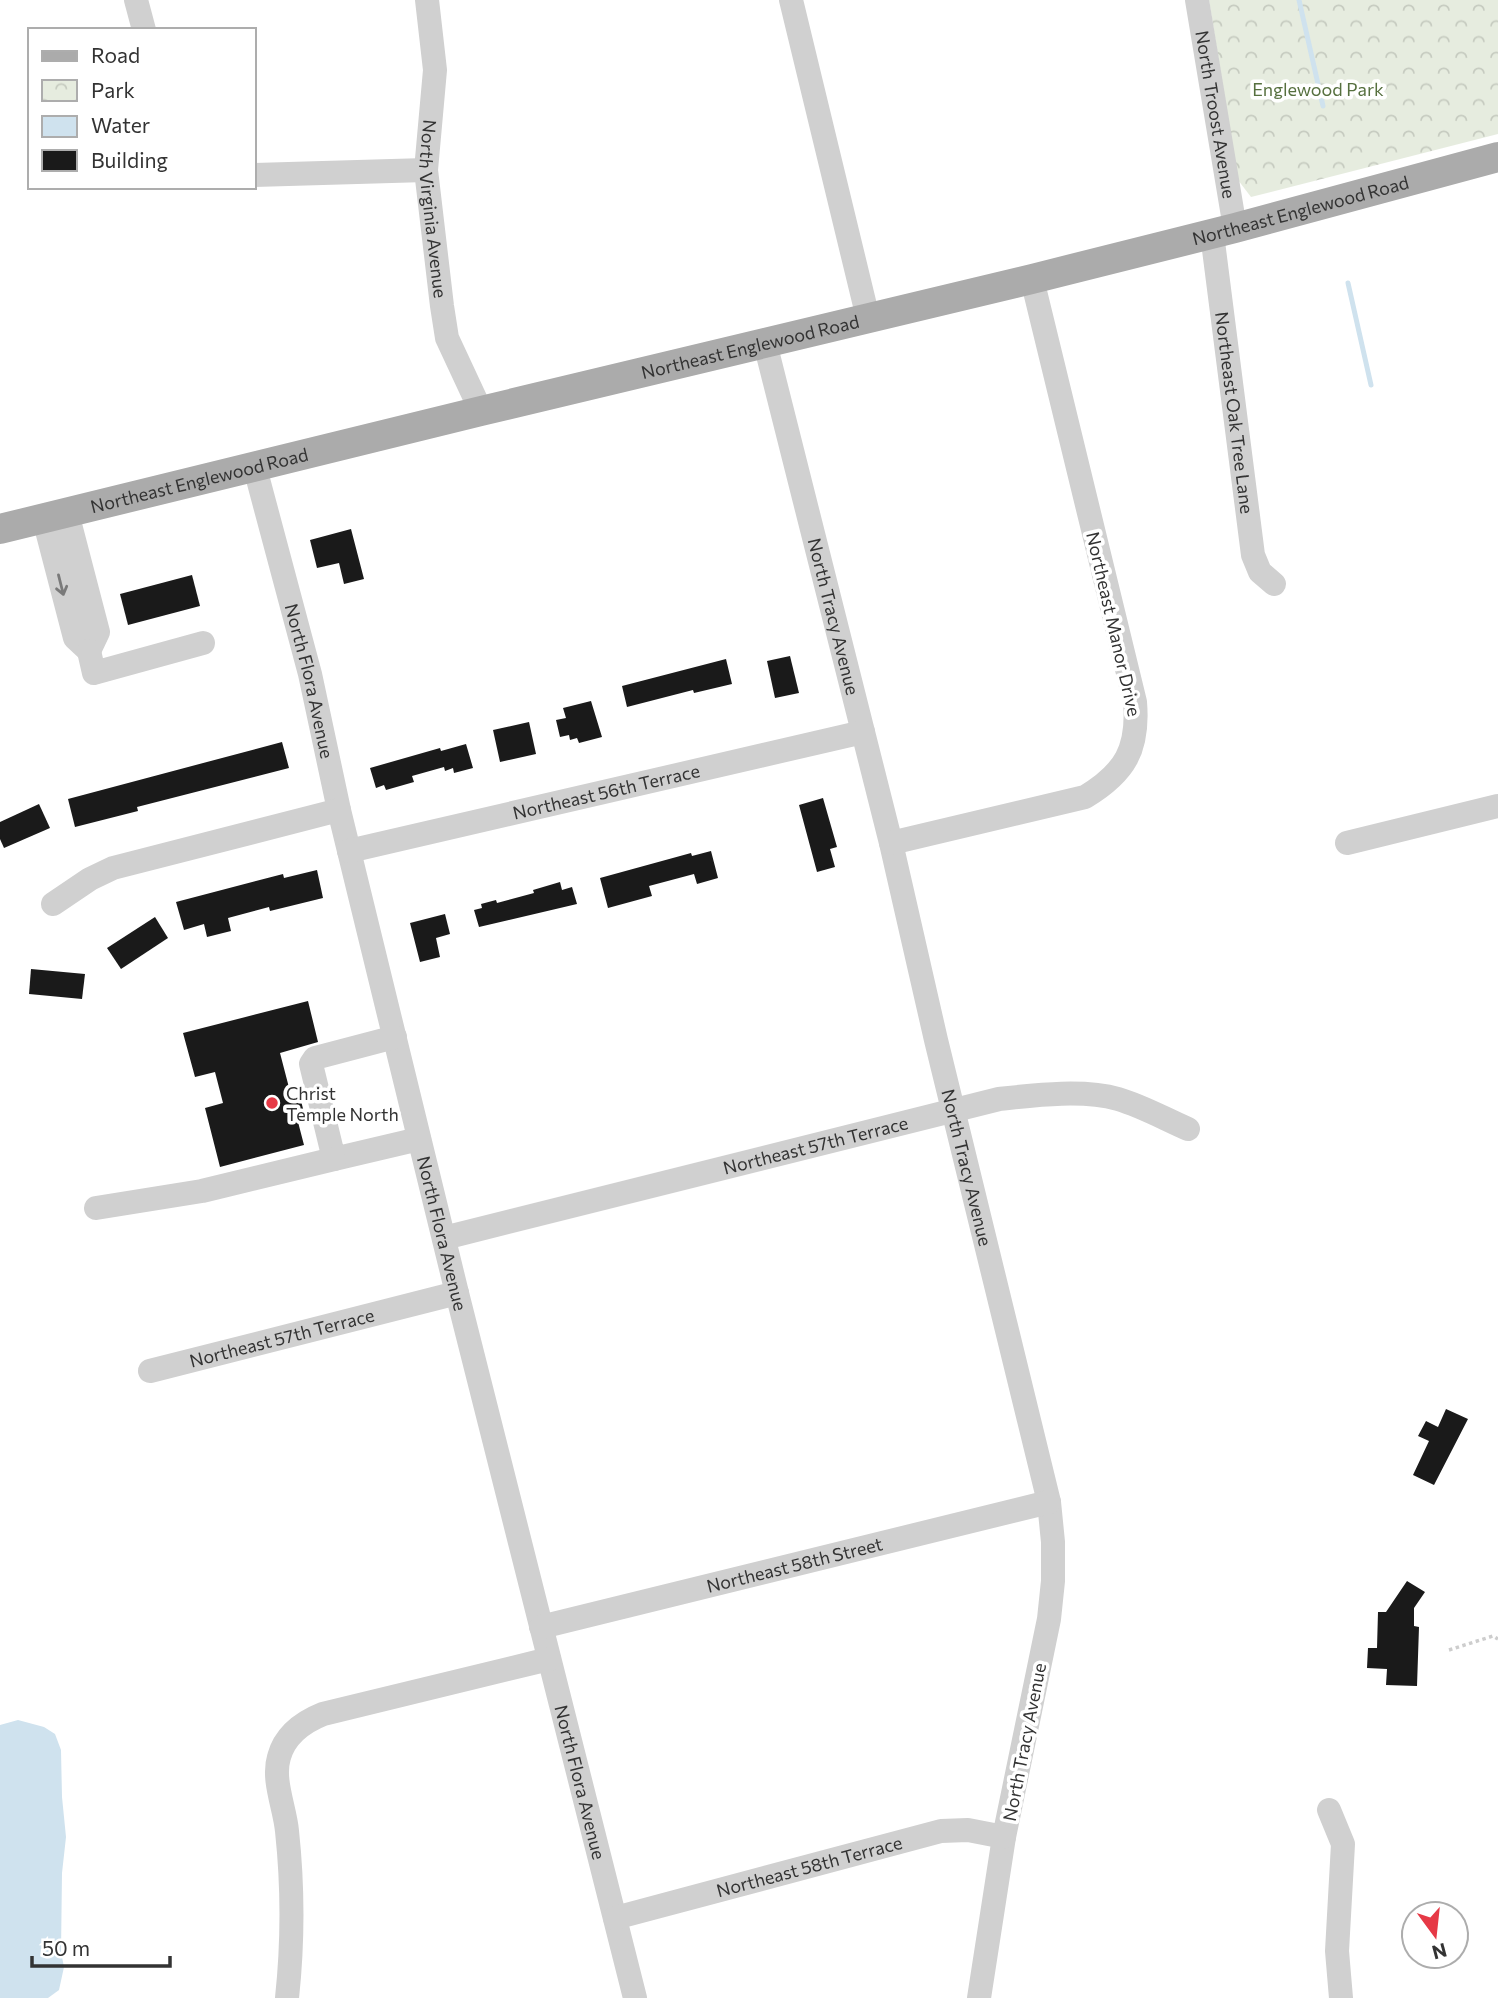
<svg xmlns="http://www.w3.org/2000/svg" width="1498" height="1998" font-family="Commissioner,sans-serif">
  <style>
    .park { fill: url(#park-crowns) }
    .water { fill: #cfe2ee }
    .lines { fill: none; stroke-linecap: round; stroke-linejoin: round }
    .stream { stroke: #cfe2ee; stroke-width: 5 }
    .building { fill: #1a1a1a }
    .path { stroke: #cdcdcd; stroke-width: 3.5; stroke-dasharray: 3.5 3.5; stroke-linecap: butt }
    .minor { stroke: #d0d0d0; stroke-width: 24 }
    .major { stroke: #ababab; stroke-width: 30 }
    .oneway { stroke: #7a7a7a }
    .poi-dot { fill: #e63946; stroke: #fff; stroke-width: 2.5 }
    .labels { text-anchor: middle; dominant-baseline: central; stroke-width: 7; stroke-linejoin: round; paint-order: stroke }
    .park-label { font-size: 18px; fill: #56703f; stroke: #fff }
    .street-label { font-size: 18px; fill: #333; stroke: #fff }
    .poi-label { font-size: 18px; fill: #333; stroke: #fff; text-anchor: start }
  </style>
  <defs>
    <pattern id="park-crowns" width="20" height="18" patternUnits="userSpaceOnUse" patternTransform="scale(1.75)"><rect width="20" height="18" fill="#e6ecdf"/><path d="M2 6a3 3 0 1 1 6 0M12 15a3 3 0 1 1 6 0" fill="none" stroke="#c6cbc0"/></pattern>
  </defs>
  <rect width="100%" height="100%" fill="#fff"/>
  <polygon class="park" points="1209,0 1498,0 1498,134 1251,197 1238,180"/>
  <polygon class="water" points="18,1720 44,1727 55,1734 61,1750 62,1797 66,1837 62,1873 61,1952 64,1967 59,1990 48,1998 0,1998 0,1725"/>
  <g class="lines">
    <g class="stream">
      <polyline points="1299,0 1323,106"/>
      <polyline points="1348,283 1371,385"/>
    </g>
  </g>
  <g class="building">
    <polygon points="351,529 364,579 344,584 339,563 317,568 310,540"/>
    <polygon points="192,575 200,606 128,625 120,594"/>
    <polygon points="790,656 799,693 775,698 767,661"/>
    <polygon points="726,659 732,684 694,693 693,690 627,707 622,686"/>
    <polygon points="591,701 602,737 579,743 577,738 570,740 569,735 560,737 556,720 566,718 563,708"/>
    <polygon points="529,722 536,754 500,762 493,730"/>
    <polygon points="282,742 289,768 137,807 138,811 75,827 68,799"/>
    <polygon points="466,744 473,768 454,773 453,768 445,771 444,767 412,776 414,782 386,790 384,785 376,788 370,768 440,748 441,751"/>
    <polygon points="823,798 837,847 830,849 835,867 817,872 799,805"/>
    <polygon points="39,804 50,828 4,848 0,839 0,822"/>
    <polygon points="711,851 718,878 697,884 694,874 649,886 652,896 608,908 600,878 691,853 692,856"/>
    <polygon points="317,870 323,898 270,911 269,907 228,918 231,931 207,937 204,924 184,930 176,902 283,874 284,878"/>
    <polygon points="560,882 562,890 572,887 577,904 479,927 474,910 482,908 481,904 496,900 497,903 534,893 533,890"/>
    <polygon points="445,914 450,934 436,938 440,957 420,962 410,923"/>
    <polygon points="155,917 168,938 121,969 107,948"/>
    <polygon points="31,969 85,974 82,999 29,994"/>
    <polygon points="308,1001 318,1042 280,1053 293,1103 301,1101 306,1120 298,1122 304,1145 220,1167 205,1108 223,1103 215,1072 195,1077 183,1033"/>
    <polygon points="1446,1409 1468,1419 1434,1485 1413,1475 1429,1441 1418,1436 1426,1421 1438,1427"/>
    <polygon points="1407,1581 1425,1592 1414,1608 1414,1626 1419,1627 1417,1686 1386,1685 1387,1669 1367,1668 1368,1648 1377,1648 1378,1612 1386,1612"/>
  </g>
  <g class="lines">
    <polyline class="path" points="1449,1650 1493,1636 1498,1639"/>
    <g class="minor">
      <polyline points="136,0 144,30"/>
      <path id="s1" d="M 427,0 L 435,70 L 426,170 L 442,306 L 447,338 L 481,411"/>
      <polyline points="791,0 868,318"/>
      <path id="s2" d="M 1197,0 L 1235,228"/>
      <polyline points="254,175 426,170"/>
      <path id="s3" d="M 1212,234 L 1253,555 L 1260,572 L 1274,584"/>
      <path id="s4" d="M 765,343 L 891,843 L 936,1040 L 1049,1502 L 1053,1542 L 1053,1581 L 1049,1619 L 1004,1837 L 979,1998"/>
      <path id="s5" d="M 255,468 L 310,674 L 339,810 L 457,1293 L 635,1998"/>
      <polyline points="44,519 75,638 89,651 98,632 67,513"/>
      <polyline points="89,651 94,673 203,643"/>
      <path d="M 891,843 L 1085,797 C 1125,773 1139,749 1135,702 L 1032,279"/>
      <polyline points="1347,843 1498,806"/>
      <path id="s6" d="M 349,851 L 863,732"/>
      <polyline points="53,904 90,879 113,868 339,810"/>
      <polyline points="395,1037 315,1058 311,1064 334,1159 419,1139"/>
      <polyline points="96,1208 202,1191 334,1159"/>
      <path id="s7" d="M 444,1238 L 999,1099 C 1035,1095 1083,1089 1118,1099 C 1142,1106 1165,1119 1188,1129"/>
      <path id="s8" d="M 150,1371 L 457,1293"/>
      <path id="s9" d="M 541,1627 L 1049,1502"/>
      <polyline points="1329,1810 1343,1844 1337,1951 1341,1998"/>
      <path id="s10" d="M 615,1918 L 941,1831 L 968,1830 L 1004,1837"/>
      <path d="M 287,1998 C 293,1942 293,1887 287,1831 C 285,1808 272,1780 279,1757 C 285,1735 303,1722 323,1714 L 549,1659"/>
    </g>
    <path class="major" id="s11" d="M 0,529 L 481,411 L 1032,279 L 1235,228 L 1498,157"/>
  </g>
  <defs><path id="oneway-shaft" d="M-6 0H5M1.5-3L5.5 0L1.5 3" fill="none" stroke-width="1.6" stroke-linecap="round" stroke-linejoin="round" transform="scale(1.75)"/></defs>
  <use class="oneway" href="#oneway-shaft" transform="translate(61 585) rotate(76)"/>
  <circle class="poi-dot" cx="272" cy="1103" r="7"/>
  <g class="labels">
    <g class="park-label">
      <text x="1318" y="89">Englewood Park</text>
    </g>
    <g class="street-label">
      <text stroke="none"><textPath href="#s2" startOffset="116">North Troost Avenue</textPath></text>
      <text stroke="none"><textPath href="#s1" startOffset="210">North Virginia Avenue</textPath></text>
      <text stroke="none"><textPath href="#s11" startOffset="1339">Northeast Englewood Road</textPath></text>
      <text stroke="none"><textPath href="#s11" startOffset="772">Northeast Englewood Road</textPath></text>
      <text stroke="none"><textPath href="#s3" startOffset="180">Northeast Oak Tree Lane</textPath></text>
      <text stroke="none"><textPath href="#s11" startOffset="205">Northeast Englewood Road</textPath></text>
      <text stroke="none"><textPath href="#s4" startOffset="282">North Tracy Avenue</textPath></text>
      <text transform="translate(1114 624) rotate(77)">Northeast Manor Drive</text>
      <text stroke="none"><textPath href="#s5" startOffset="220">North Flora Avenue</textPath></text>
      <text stroke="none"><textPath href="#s6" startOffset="264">Northeast 56th Terrace</textPath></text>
      <text stroke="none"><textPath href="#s7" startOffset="383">Northeast 57th Terrace</textPath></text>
      <text stroke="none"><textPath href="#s4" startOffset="849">North Tracy Avenue</textPath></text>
      <text stroke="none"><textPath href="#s5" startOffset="788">North Flora Avenue</textPath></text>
      <text stroke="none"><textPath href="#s8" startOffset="136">Northeast 57th Terrace</textPath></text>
      <text stroke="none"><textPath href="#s9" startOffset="261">Northeast 58th Street</textPath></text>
      <text transform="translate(1024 1742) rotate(-79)">North Tracy Avenue</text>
      <text stroke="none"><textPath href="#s5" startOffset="1354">North Flora Avenue</textPath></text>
      <text stroke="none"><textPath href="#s10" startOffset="201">Northeast 58th Terrace</textPath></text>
    </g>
    <g class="poi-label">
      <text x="286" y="1093">Christ<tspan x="286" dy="21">Temple North</tspan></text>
    </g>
  </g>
  <rect x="28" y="28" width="228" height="161" fill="#ffffff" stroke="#adadad" stroke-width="2"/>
  <rect x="42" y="51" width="35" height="10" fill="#ababab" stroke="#adadad" stroke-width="2"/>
  <text x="91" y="63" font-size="21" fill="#333333">Road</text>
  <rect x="42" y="80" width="35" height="21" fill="url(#park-crowns)" stroke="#adadad" stroke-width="2"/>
  <text x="91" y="98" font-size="21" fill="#333333">Park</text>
  <rect x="42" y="116" width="35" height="21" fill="#cfe2ee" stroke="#adadad" stroke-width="2"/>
  <text x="91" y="133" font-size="21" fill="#333333">Water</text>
  <rect x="42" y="150" width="35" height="21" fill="#1a1a1a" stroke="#adadad" stroke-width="2"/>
  <text x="91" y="168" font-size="21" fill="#333333">Building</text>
  <g transform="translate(1435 1935) rotate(165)"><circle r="33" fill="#ffffff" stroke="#adadad" stroke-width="2"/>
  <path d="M0-5L12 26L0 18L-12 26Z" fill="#e63946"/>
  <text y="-10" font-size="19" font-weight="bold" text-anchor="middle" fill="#333333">N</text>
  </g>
  <path d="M32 1956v10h138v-10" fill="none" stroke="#333333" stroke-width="3.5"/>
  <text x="42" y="1956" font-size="21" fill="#333333" stroke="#ffffff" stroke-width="5" paint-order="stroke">50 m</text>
</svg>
